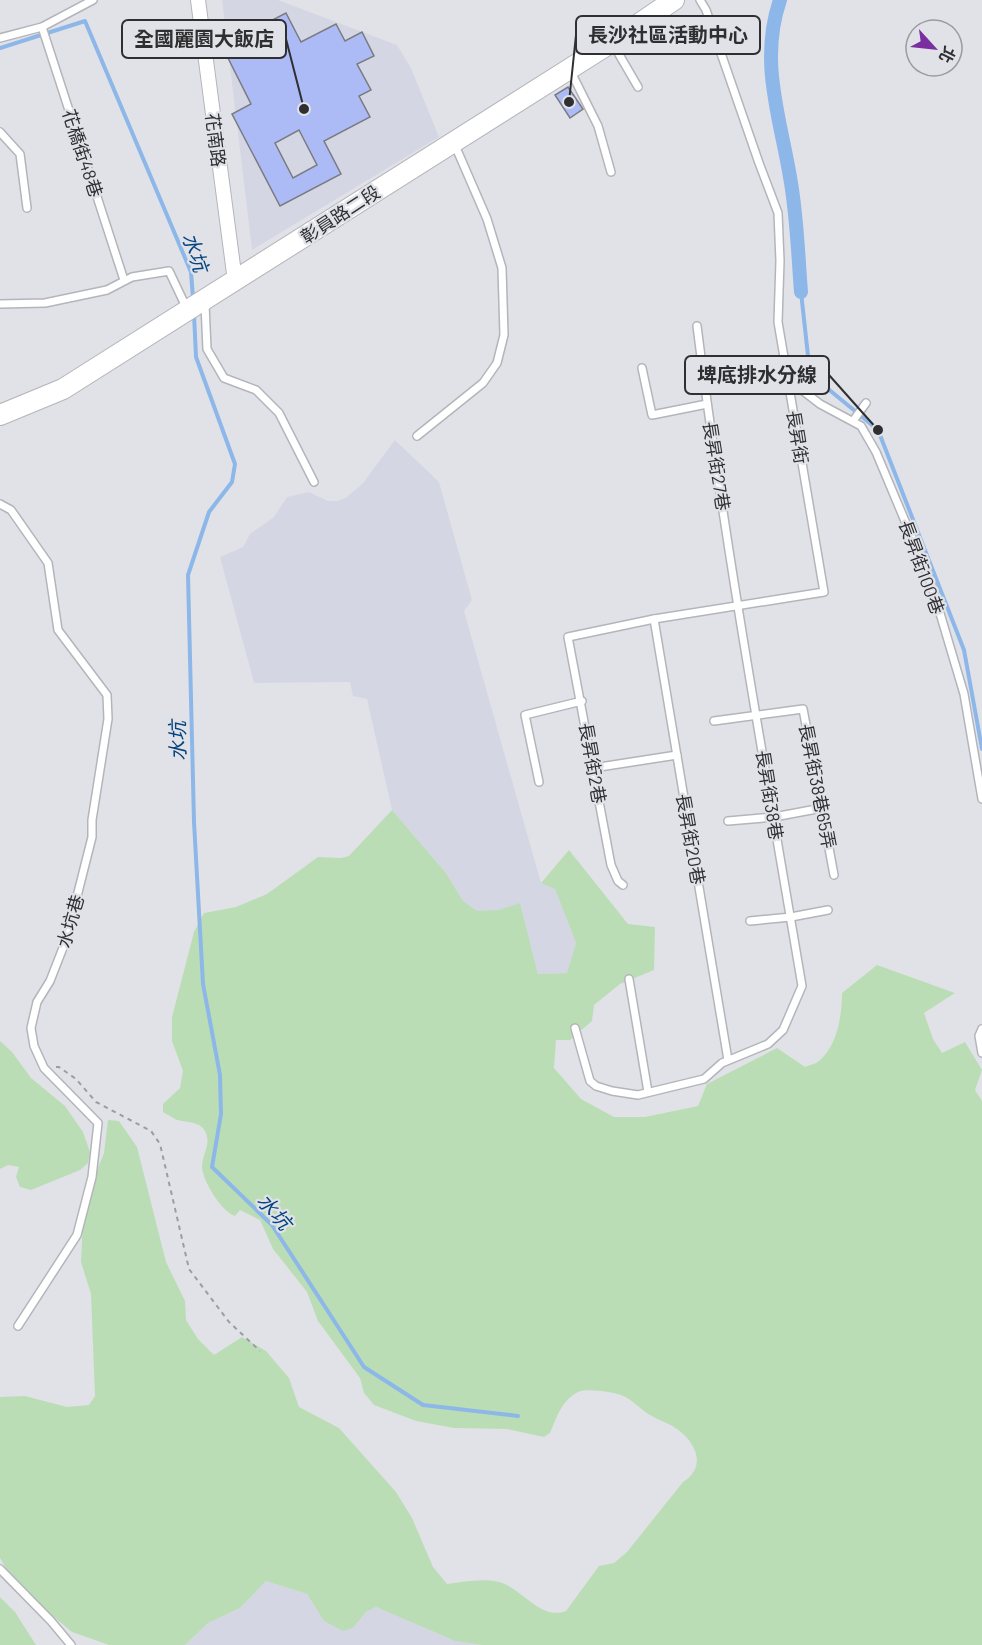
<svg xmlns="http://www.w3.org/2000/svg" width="982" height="1645" font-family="Barlow,'Noto Sans TC',sans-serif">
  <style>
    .built { fill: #d4d7e3 }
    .green { fill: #bbddb5 }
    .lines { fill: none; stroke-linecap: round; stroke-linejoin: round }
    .stream { stroke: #8db7e8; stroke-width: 4 }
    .canal { stroke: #8db7e8; stroke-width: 14 }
    .building { fill: #acbbf5; stroke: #7a7b80; stroke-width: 1.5; fill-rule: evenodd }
    .lane-casing { stroke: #b4b5ba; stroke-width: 10 }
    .street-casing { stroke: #b4b5ba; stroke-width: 16 }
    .secondary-casing { stroke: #b4b5ba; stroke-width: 22 }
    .path { stroke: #9c9ca1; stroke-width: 2; stroke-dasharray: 4.5 4.5; stroke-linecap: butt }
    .lane { stroke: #fff; stroke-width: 7 }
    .street { stroke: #fff; stroke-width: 14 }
    .secondary { stroke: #fff; stroke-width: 20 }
    .labels { text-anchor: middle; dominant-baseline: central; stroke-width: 4.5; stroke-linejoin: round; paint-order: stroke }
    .street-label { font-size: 18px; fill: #2f2f31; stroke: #e1e2e8 }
    .water-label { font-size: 20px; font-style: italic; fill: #05447e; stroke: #e1e2e8 }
    .leader { fill: none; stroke: #2f2f31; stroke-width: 2 }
    .callout-dot { fill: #2f2f31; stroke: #e1e2e8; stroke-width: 2 }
    .callout { fill: #e1e2e8; stroke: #2f2f31; stroke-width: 2 }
    .callout-label { font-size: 20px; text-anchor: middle; font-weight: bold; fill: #2f2f31 }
  </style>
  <rect width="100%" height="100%" fill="#e1e2e8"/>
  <g class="built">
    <polygon points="222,0 278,0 397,45 411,68 439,137 252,250"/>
    <polygon points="395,440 439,482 472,600 464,611 541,883 555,888 576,943 568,973 538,974 520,904 499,911 477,912 463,901 446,873 392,810 367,699 353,696 350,682 254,683 220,557 243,547 250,534 274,517 287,497 309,492 328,501 338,501 347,497 363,483"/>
    <polygon points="266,1581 307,1594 324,1621 353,1628 366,1612 376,1607 455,1641 482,1645 185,1645 208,1623 240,1608"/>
  </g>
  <g class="green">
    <path d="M 392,810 L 446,873 L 463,901 L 477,911 L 499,910 L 520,903 L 538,974 L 567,973 L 576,943 L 555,889 L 541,883 L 569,850 L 628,924 L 655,927 L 654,970 L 620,984 L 594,1005 L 592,1021 L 570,1040 L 556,1040 L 554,1068 L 581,1099 L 614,1117 L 645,1117 L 698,1106 L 707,1084 L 777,1048 L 805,1067 C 809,1065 816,1064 819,1061 C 837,1046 842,1016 842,993 L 877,965 L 955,993 L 924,1013 L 933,1039 L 942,1053 L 965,1042 L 982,1070 L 975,1090 L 982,1101 L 982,1645 L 482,1645 L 455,1641 L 376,1607 L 366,1612 L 353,1628 L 343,1631 L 324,1621 L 307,1594 L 266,1581 L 240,1608 L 208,1623 L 185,1645 L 109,1645 L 72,1632 L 16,1585 L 0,1558 L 0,1397 L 25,1396 L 67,1407 L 89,1405 L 95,1396 L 91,1294 L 81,1262 L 83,1217 L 87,1195 L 104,1153 L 108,1120 L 119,1121 L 137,1147 L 166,1262 L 185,1301 L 186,1320 L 198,1339 L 214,1355 L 242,1337 L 266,1351 L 289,1378 L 299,1407 L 339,1428 L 396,1492 L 412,1518 L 433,1567 L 447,1584 C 464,1582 482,1578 499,1582 C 522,1588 541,1621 566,1611 L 599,1566 L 614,1563 L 627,1552 L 683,1482 C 704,1469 699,1448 682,1433 C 674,1425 660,1421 650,1415 C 641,1410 633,1400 623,1396 C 614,1392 586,1388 578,1392 C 561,1401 557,1417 550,1433 L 544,1437 L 507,1429 L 454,1428 L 416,1421 L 374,1405 L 364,1393 L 360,1378 L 318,1321 L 307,1292 L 273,1249 L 260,1220 L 240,1210 L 235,1216 C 222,1212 203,1182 202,1167 C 202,1153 212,1145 205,1131 C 199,1120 184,1123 175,1119 C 171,1117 167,1114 163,1112 L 163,1104 L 180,1088 L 183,1071 L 172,1041 L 172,1017 L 194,932 L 204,913 L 236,907 L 267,894 L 318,857 L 341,858 L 349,856 Z"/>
    <polygon points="0,1041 12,1052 31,1078 65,1106 83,1132 90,1152 88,1163 80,1170 31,1190 20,1187 16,1177 19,1167 8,1165 0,1169"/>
    <polygon points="0,1597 15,1612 36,1645 0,1645"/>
  </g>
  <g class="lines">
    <g class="stream">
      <polyline points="0,48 85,21 191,272 193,298"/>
      <polyline points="801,292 810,374 878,430 964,650 982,749"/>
      <polyline points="194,314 196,357 235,464 232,482 209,512 188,575 194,822 203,984 220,1075 221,1114 212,1167 272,1225 364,1367 423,1405 518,1416"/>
    </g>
    <path class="canal" d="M 780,0 C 759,61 780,117 790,177 C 797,215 798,254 801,292"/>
  </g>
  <g class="building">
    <path d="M 286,13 L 301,42 L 336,24 L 345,41 L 362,32 L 374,56 L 357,64 L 371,90 L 359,96 L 370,117 L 324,141 L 341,174 L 280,206 L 232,114 L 251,104 L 222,46 ZM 299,130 L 317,165 L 293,178 L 275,143 Z"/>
    <polygon points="568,87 583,109 570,118 555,95"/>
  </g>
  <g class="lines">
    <g class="lane-casing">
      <g id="lane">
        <polyline points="42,27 124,280"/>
        <polyline points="0,38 42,27 93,0"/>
        <polyline points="613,44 638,87"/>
        <polyline points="571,72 598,126 611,172"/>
        <polyline points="0,132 20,154 27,208"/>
        <polyline points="0,304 45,303 107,290 132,277 169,271 187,309"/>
        <polyline points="205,304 207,349 224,378 256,390 279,413 314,482"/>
        <polyline points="642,368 652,415 707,404"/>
        <polyline points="789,380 820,404 861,426 876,452 931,583 964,694 982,799"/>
        <polyline points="853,421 866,403"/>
        <polyline points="417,436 483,383 497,363 504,335 502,268 487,219 454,143"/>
        <polyline points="0,504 11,510 48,563 58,630 107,695 108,719 92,820 92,837 66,940 50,981 37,1002 31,1028 34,1046 44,1068 98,1123 92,1177 77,1235 18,1326"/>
        <polyline points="654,619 728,1060"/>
        <polyline points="714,721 803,709 834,875"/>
        <polyline points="593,768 677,755"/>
        <polyline points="539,782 525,715 582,701"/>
        <polyline points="728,821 774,817 822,808"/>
        <polyline points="623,885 618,881 611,865 568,637 654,619 824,592 778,322 780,261 778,213 759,163 706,10 700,0"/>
        <polyline points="750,921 791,917 828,910"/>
        <polyline points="629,979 648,1092"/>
        <path d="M 575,1028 L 590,1081 L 596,1086 L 612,1091 L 638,1095 L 704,1079 L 722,1063 L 768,1044 L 783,1030 L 802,986 C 765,767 725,547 697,326"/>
        <polyline points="982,1029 979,1036 982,1053"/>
        <polyline points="0,1569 51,1621 71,1645"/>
      </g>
    </g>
    <g class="street-casing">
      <polyline id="street" points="198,0 235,281"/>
    </g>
    <g class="secondary-casing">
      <polyline id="secondary" points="0,415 63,389 612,42 674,0"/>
    </g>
    <polyline class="path" points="56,1067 59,1067 76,1079 96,1102 151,1131 160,1144 189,1269 229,1322 260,1351"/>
    <use href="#lane" class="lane"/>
    <use href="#street" class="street"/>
    <use href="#secondary" class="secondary"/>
  </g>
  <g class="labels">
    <g class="street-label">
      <text transform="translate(216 140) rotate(83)">花南路</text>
      <text transform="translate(83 153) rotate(72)">花橋街48巷</text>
      <text transform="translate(340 214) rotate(-33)">彰員路二段</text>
      <text transform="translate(798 437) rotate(81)">長昇街</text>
      <text transform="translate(717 466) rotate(81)">長昇街27巷</text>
      <text transform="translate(922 567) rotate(70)">長昇街100巷</text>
      <text transform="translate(593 763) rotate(80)">長昇街2巷</text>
      <text transform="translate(818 786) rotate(79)">長昇街38巷65弄</text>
      <text transform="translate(770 795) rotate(81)">長昇街38巷</text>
      <text transform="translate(691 839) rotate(80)">長昇街20巷</text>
      <text transform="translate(70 921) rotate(-74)">水坑巷</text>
    </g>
    <g class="water-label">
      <text transform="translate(196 252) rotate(71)">水坑</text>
      <text transform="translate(177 741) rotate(-91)">水坑</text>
      <text transform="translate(275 1211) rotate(49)">水坑</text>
    </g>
  </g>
  <path class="leader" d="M569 102L576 35M304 109L286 39M878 430L829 375"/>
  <g class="callout-dot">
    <circle cx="569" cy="102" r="6"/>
    <circle cx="304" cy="109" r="6"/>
    <circle cx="878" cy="430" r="6"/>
  </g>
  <g class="callout">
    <rect x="576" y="16" width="184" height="38" rx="6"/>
    <rect x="122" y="20" width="164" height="38" rx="6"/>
    <rect x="685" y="356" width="144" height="38" rx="6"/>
  </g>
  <g class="callout-label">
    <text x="668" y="42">長沙社區活動中心</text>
    <text x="204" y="46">全國麗園大飯店</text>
    <text x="757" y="382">埤底排水分線</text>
  </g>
  <g transform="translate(934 48) rotate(117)"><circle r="28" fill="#e1e2e8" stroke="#9a9a9f" stroke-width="1.5"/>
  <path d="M0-4.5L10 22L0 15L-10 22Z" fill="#7b2e9f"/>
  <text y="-9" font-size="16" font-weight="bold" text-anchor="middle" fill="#2f2f31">北</text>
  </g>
</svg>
